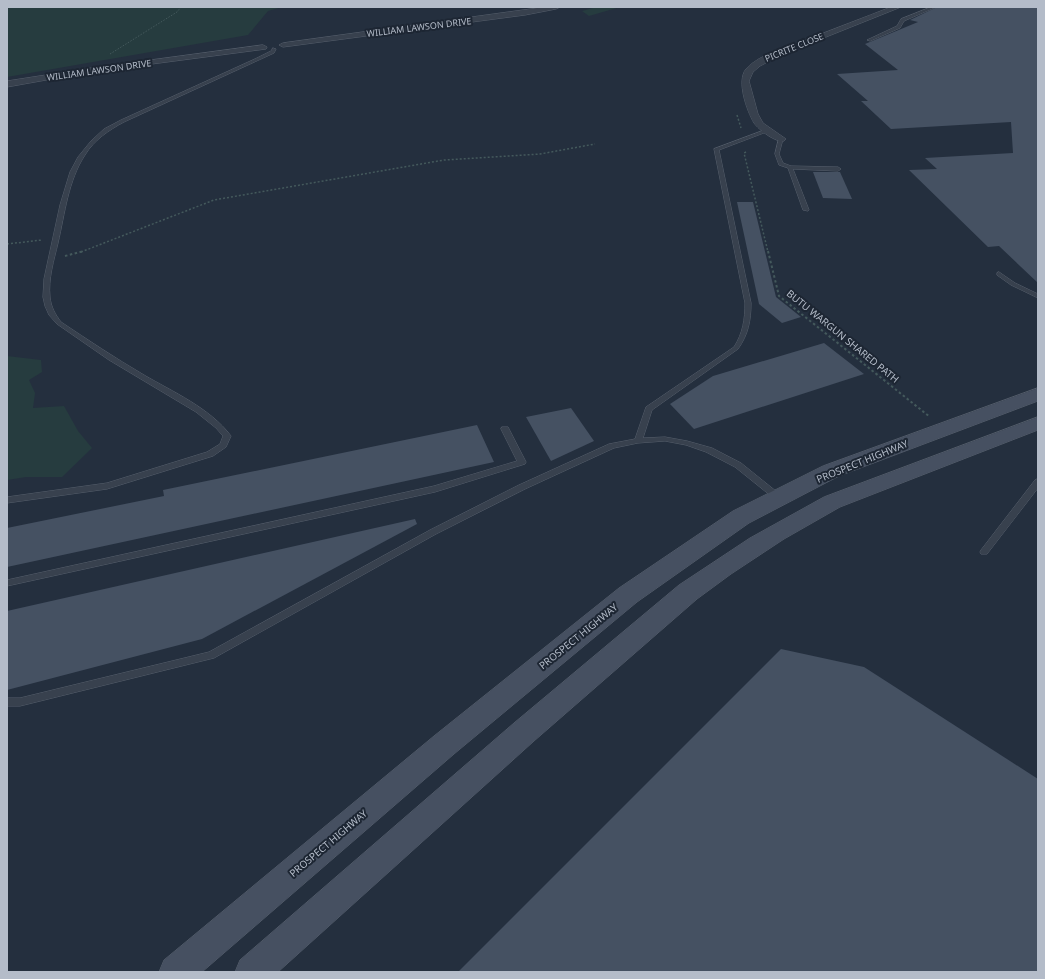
<svg xmlns="http://www.w3.org/2000/svg" width="1045" height="979" font-family="'Noto Sans',sans-serif">
  <style>
    .green { fill: #263c3f }
    .building { fill: #455162 }
    .lines { fill: none; stroke-linecap: round; stroke-linejoin: round }
    .service-casing { stroke: #565f6c; stroke-width: 1 }
    .minor-casing { stroke: #565f6c; stroke-width: 1 }
    .secondary-casing { stroke: #565f6c; stroke-width: 1 }
    .path-far2 { stroke: #44595c; stroke-width: 1; stroke-dasharray: 1.5 1.5; stroke-linecap: butt }
    .path-far1 { stroke: #44595c; stroke-width: 1.5; stroke-dasharray: 2 2; stroke-linecap: butt }
    .path { stroke: #44595c; stroke-width: 2; stroke-dasharray: 2.5 2.5; stroke-linecap: butt }
    .service { fill: #38414e; fill-rule: evenodd }
    .minor { fill: #38414e; fill-rule: evenodd }
    .secondary { fill: #465061; fill-rule: evenodd }
    .labels { text-anchor: middle; dominant-baseline: central; stroke-width: 4; stroke-linejoin: round; paint-order: stroke }
    .far-street-label { font-size: 9px; fill: #b4bcc9; stroke: #1d2633 }
    .street-label { font-size: 10px; fill: #b4bcc9; stroke: #1d2633 }
  </style>
  <rect width="100%" height="100%" fill="#242f3e"/>
  <g class="green">
    <polygon points="7,7 282,7 268,11 248,35 7,77"/>
    <polygon points="596,7 620,7 589,16 582,11"/>
    <polygon points="7,356 41,360 42,372 29,380 35,393 33,408 64,406 78,431 92,448 62,477 26,477 7,480"/>
  </g>
  <g class="building">
    <polygon points="937,7 1038,7 1038,283 999,246 988,247 909,170 937,169 925,158 1013,153 1011,122 891,129 861,101 868,101 837,74 898,70 865,44 918,22 910,20"/>
    <polygon points="813,172 840,172 852,199 823,198"/>
    <polygon points="737,202 753,202 776,297 801,317 782,323 759,304"/>
    <polygon points="824,343 864,374 694,429 670,404 713,376"/>
    <polygon points="571,408 594,441 551,461 526,417"/>
    <polygon points="477,425 494,462 7,567 7,528 164,496 163,490"/>
    <polygon points="415,519 417,524 202,639 7,690 7,611"/>
    <polygon points="781,649 864,667 1038,779 1038,972 458,972"/>
  </g>
  <g class="lines">
    <g class="service-casing">
      <g id="service">
        <polygon points="931,7 936,7 904,21 900,28 870,41 867,40 897,26 901,19"/>
        <path d="M 273,48 L 276,49 L 274,53 L 124,122 C 109,130 94,140 85,155 C 68,181 65,213 58,243 C 54,260 48,279 50,297 C 51,307 55,314 61,322 C 88,340 115,358 144,375 C 173,392 210,408 231,436 L 226,447 L 213,456 L 107,489 L 7,503 L 7,497 L 107,483 L 207,452 L 220,444 L 223,436 L 216,428 L 196,412 L 109,360 L 57,324 L 49,315 L 45,306 L 43,297 L 44,279 L 60,205 L 70,172 L 78,157 L 91,141 L 104,129 L 121,120 L 257,58 L 271,51 Z"/>
        <path d="M 767,129 L 769,129 L 769,131 L 719,150 L 751,303 C 751,321 748,335 738,349 L 652,410 L 643,438 L 665,437 L 687,441 L 712,448 L 741,463 L 782,496 L 783,498 L 782,500 L 776,500 L 735,467 L 706,452 L 686,445 L 665,441 L 638,443 L 614,448 L 525,489 L 436,534 L 214,658 L 20,706 L 7,706 L 7,698 L 20,698 L 209,652 L 430,530 L 519,485 L 609,444 L 635,439 L 646,407 L 734,347 C 743,333 745,319 745,303 L 714,149 Z"/>
        <polygon points="779,138 783,139 779,154 783,163 791,166 838,167 841,169 838,171 793,169 809,210 808,211 803,210 788,168 779,165 775,154"/>
        <polygon points="999,272 1015,283 1038,294 1038,298 1011,285 997,275 997,273"/>
        <polygon points="502,427 508,427 509,429 526,462 525,464 435,492 7,586 7,580 434,486 517,461 501,429"/>
        <polygon points="1038,479 1038,488 987,554 981,554 980,552 981,550 1035,480"/>
      </g>
    </g>
    <g class="minor-casing">
      <g id="minor">
        <polygon points="545,7 560,7 556,9 525,15 283,47 279,45 283,43"/>
        <path d="M 891,7 L 901,7 L 781,55 L 760,66 L 753,72 L 749,81 L 758,114 L 763,123 L 786,139 L 784,141 C 776,143 759,130 754,123 C 747,111 736,81 746,69 C 759,54 790,46 808,39 C 836,28 863,18 891,7 Z"/>
        <polygon points="263,45 267,47 266,49 91,72 7,87 7,81 91,68"/>
      </g>
    </g>
    <g class="secondary-casing">
      <g id="secondary">
        <polygon points="1038,388 1038,401 839,476 749,523 637,602 454,754 202,972 159,972 164,960 434,736 619,588 733,511 823,466"/>
        <polygon points="1038,417 1038,430 840,507 784,539 731,574 697,599 534,741 278,972 235,972 240,960 514,723 679,585 750,538 824,497"/>
      </g>
    </g>
    <polyline class="path-far2" points="110,54 177,12 181,7"/>
    <g class="path-far1">
      <polyline points="737,115 741,128"/>
      <polyline points="746,152 744,153 768,252"/>
      <polyline points="7,244 42,240"/>
      <polyline points="81,252 214,200 444,160 540,154 595,144"/>
    </g>
    <g class="path">
      <polyline points="768,251 779,296 930,417"/>
      <polyline points="65,256 84,251"/>
    </g>
    <use href="#service" class="service"/>
    <use href="#minor" class="minor"/>
    <use href="#secondary" class="secondary"/>
  </g>
  <g class="labels">
    <g class="far-street-label">
      <text transform="translate(419 27) rotate(-7)">WILLIAM LAWSON DRIVE</text>
      <text transform="translate(794 47) rotate(-22)">PICRITE CLOSE</text>
      <text transform="translate(99 70) rotate(-8)">WILLIAM LAWSON DRIVE</text>
    </g>
    <g class="street-label">
      <text transform="translate(843 336) rotate(39)">BUTU WARGUN SHARED PATH</text>
      <text transform="translate(862 461) rotate(-22)">PROSPECT HIGHWAY</text>
      <text transform="translate(578 636) rotate(-39)">PROSPECT HIGHWAY</text>
      <text transform="translate(328 843) rotate(-40)">PROSPECT HIGHWAY</text>
    </g>
  </g>
  <rect width="1045" height="979" fill="none" stroke="#b4bcc9" stroke-width="16"/>
</svg>
